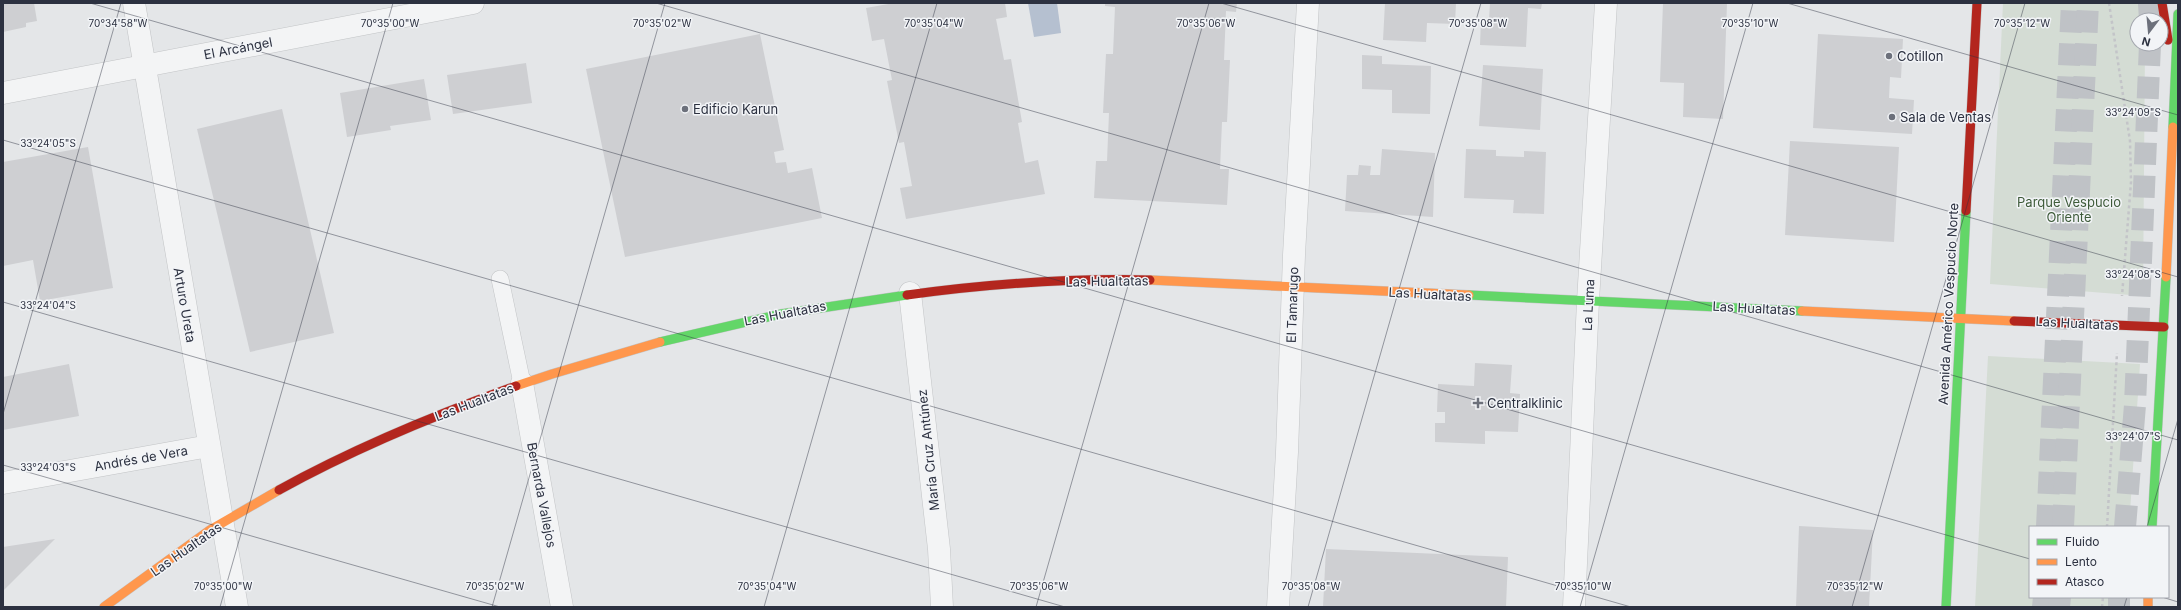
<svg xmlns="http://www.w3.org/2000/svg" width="2181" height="610" font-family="Inter,sans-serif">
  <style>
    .green { fill: #d4dcd4 }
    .water { fill: #b5c0d0 }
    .building { fill: #cecfd2 }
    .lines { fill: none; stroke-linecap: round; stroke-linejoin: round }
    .highway-tunnel { stroke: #bfc2c6; stroke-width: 22; stroke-dasharray: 22 11; stroke-linecap: butt }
    .lane-casing { stroke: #c2c4c6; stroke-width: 18 }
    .street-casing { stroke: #c2c4c6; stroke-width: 23 }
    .fast-casing { stroke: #c2c4c6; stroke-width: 10 }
    .slow-casing { stroke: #c2c4c6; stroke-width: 10 }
    .jam-casing { stroke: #c2c4c6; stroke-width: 10 }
    .path { stroke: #c3c4c8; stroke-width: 2.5; stroke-dasharray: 3 3; stroke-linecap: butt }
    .lane { stroke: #f3f4f5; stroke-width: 17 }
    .street { stroke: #f3f4f5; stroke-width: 22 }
    .fast { stroke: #63d668; stroke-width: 9 }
    .slow { stroke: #ff974d; stroke-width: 9 }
    .jam { stroke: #b3261e; stroke-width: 9 }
    .ticks { fill: none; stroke: #2c3140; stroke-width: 1; stroke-opacity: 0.45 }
    .poi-dot { fill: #6c707b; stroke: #f2f4f7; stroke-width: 1.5 }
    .labels { text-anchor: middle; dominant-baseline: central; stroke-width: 3; stroke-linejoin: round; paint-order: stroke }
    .street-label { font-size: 13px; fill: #2c3140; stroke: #f2f4f7 }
    .poi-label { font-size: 13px; fill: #2c3140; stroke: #f2f4f7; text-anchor: start }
    .park-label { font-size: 13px; fill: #3e5b3a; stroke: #f2f4f7 }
    .ticks-label { font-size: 10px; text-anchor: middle; fill: #2c3140; stroke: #f2f4f7; stroke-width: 3; stroke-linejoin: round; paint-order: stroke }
  </style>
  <rect width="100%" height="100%" fill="#e4e6e8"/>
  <g class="green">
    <polygon points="2003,3 2141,3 2143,20 2137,20 2137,44 2145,44 2143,296 1990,284"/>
    <polygon points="1988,356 2140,364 2129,527 2030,527 2030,597 2125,597 2125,607 1975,607"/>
  </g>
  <polygon class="water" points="1028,3 1057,3 1061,33 1034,37"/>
  <g class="building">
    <polygon points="3,3 34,3 37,21 26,23 26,27 3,32"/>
    <polygon points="894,3 1005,3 1007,17 996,19 1004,60 1011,59 1022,122 1018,123 1025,163 1038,160 1045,194 906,219 900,188 912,186 904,142 899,143 887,81 892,80 884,39 872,41 866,8"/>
    <polygon points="1105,3 1237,3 1236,12 1226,11 1224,60 1230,60 1227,122 1222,122 1220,169 1229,169 1227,205 1094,198 1096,161 1107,161 1109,113 1103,113 1106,54 1113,54 1115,7 1105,6"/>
    <polygon points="1385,3 1456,3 1455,24 1427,23 1426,42 1383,40"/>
    <polygon points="1490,3 1542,3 1541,9 1528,8 1526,47 1480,45 1481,20 1489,20"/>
    <polygon points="1663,3 1727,3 1723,119 1683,117 1684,83 1660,82"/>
    <polygon points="760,34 784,150 774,152 776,163 786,162 788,173 812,168 822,218 625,257 586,69"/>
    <polygon points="1818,34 1903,39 1901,78 1890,77 1889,98 1914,100 1912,134 1813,128"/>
    <polygon points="1362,55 1382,56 1382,64 1431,66 1430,114 1392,113 1392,90 1362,89"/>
    <polygon points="526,63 532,103 453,114 447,75"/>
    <polygon points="1483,65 1543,69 1540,130 1479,126"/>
    <polygon points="424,79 431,120 390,126 391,130 347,137 340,93"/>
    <polygon points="282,109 334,333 250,352 197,129"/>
    <polygon points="1790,141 1899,147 1894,242 1785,235"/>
    <polygon points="88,147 113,288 40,301 33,260 3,266 3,162"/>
    <polygon points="1382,149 1435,153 1433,217 1345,211 1347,175 1358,175 1359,165 1371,166 1370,175 1380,175"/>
    <polygon points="1466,149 1496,150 1496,156 1524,157 1524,151 1546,152 1544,214 1513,213 1514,200 1464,198"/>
    <polygon points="1475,363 1512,365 1510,393 1520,394 1518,432 1485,431 1485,444 1435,442 1435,423 1445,423 1445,412 1437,412 1438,384 1474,386"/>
    <polygon points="69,364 79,416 3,430 3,377"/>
    <polygon points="1799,526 1873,530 1869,607 1796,607"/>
    <polygon points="55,539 3,591 3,547"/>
    <polygon points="1326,549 1508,557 1506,607 1323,607"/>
  </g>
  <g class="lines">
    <g class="highway-tunnel">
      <polyline points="2149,3 2150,20"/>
      <polyline points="2047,527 2072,3"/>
      <polyline points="2063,527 2088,3"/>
      <polyline points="2125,527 2135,405 2150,44"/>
      <polyline points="2043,607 2044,597"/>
      <polyline points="2059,607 2060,597"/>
      <polyline points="2119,607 2119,597"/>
    </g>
    <g class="lane-casing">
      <polyline id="lane" points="500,279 522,383"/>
    </g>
    <g class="street-casing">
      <g id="street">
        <polyline points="134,3 237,607"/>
        <polyline points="3,93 473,3"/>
        <polyline points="910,293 939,549 942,607"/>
        <polyline points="522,383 562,607"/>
        <polyline points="3,483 209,446"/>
        <polyline points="1278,607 1287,452 1294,255 1308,3"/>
        <polyline points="1574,607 1588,301 1606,3"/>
      </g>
    </g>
    <g class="fast-casing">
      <g id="fast">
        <polyline points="2173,127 2178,14"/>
        <polyline points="1469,295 1802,311"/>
        <polyline points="660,342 781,314 907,295"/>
        <polyline points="2152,527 2166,277"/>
        <polyline points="1946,607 1966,211"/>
      </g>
    </g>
    <g class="slow-casing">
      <g id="slow">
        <polyline points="2166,277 2173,127"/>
        <polyline points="1150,280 1469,295"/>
        <polyline points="1802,311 2014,321"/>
        <polyline points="516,386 552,374 660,342"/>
        <polyline points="2148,597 2148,607"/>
        <polyline points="104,607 210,530 279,490"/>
      </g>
    </g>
    <g class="jam-casing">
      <g id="jam">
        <polyline points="2162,3 2168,40"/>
        <polyline points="1966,211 1977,3"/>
        <path d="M 907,295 C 987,284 1069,278 1150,280"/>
        <polyline points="2014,321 2164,327"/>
        <path d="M 279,490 C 355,448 435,415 516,386"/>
      </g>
    </g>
    <g class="path">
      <polyline points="2109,3 2130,141 2131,182 2122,296"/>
      <polyline points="2107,527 2117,353"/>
      <polyline points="2102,607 2103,597"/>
    </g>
    <use href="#lane" class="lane"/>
    <use href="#street" class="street"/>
    <use href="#fast" class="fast"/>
    <use href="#slow" class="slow"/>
    <use href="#jam" class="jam"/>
  </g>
  <path class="ticks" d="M 90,3 L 2030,559M 656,3 L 2178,440M 1221,3 L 2178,277M 1787,3 L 2178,115M 3,140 L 1631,607M 3,302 L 1065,607M 3,414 L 121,3M 3,465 L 500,607M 2147,527 L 2178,419M 2162,597 L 2178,602M 220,607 L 393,3M 492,607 L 665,3M 764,607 L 937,3M 1036,607 L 1209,3M 1308,607 L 1481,3M 1580,607 L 1753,3M 1852,607 L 2025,3M 2124,607 L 2127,597"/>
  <g class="poi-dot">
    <circle cx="1889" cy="56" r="4"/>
    <circle cx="685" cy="109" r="4"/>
    <circle cx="1892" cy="117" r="4"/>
    <path d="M1476 397h4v4h4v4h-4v4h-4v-4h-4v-4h4z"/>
  </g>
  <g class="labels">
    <g class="street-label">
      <text transform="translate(238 48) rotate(-11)">El Arcángel</text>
      <text transform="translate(1107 281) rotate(-1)">Las Hualtatas</text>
      <text transform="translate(1430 294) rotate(3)">Las Hualtatas</text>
      <text transform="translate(1948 304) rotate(-87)">Avenida Américo Vespucio Norte</text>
      <text transform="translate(185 305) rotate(80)">Arturo Ureta</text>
      <text transform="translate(1292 305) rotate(-88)">El Tamarugo</text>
      <text transform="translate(1588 305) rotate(-87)">La Luma</text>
      <text transform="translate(1754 308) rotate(3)">Las Hualtatas</text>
      <text transform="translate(785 313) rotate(-11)">Las Hualtatas</text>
      <text transform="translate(2077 323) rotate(3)">Las Hualtatas</text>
      <text transform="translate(474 402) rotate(-21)">Las Hualtatas</text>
      <text transform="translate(928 450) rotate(-96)">María Cruz Antúnez</text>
      <text transform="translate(141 458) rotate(-10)">Andrés de Vera</text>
      <text transform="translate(542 495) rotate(79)">Bernarda Vallejos</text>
      <text transform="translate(186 549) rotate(-35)">Las Hualtatas</text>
    </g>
    <g class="poi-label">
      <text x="1897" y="56">Cotillon</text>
      <text x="693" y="109">Edificio Karun</text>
      <text x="1900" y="117">Sala de Ventas</text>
      <text x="1487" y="403">Centralklinic</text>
    </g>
    <g class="park-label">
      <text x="2069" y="202">Parque Vespucio<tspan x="2069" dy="15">Oriente</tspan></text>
    </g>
  </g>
  <g class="ticks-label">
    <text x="118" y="27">70°34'58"W</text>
    <text x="390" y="27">70°35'00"W</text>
    <text x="662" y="27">70°35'02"W</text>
    <text x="934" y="27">70°35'04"W</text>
    <text x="1206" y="27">70°35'06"W</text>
    <text x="1478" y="27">70°35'08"W</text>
    <text x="1750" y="27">70°35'10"W</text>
    <text x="2022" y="27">70°35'12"W</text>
    <text x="2133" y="116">33°24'09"S</text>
    <text x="48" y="147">33°24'05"S</text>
    <text x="2133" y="278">33°24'08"S</text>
    <text x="48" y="309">33°24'04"S</text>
    <text x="2133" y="440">33°24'07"S</text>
    <text x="48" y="471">33°24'03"S</text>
    <text x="223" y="590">70°35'00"W</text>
    <text x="495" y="590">70°35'02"W</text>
    <text x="767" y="590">70°35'04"W</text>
    <text x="1039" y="590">70°35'06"W</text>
    <text x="1311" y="590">70°35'08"W</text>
    <text x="1583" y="590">70°35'10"W</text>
    <text x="1855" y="590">70°35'12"W</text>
  </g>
  <rect width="2181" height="610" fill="none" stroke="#2c3140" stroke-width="8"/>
  <rect x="2029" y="526" width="140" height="72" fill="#f2f4f7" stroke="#a3a6ae"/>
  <rect x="2037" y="539" width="20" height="6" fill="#63d668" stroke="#a3a6ae"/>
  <text x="2065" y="546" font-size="12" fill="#2c3140">Fluido</text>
  <rect x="2037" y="559" width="20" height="6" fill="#ff974d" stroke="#a3a6ae"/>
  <text x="2065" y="566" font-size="12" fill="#2c3140">Lento</text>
  <rect x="2037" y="579" width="20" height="6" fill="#b3261e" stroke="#a3a6ae"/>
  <text x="2065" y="586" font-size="12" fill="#2c3140">Atasco</text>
  <g transform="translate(2149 32) rotate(196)"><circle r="19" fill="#f2f4f7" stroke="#a3a6ae"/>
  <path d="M0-3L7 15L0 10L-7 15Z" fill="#6c707b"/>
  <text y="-6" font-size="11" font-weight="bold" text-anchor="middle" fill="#2c3140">N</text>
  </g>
</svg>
